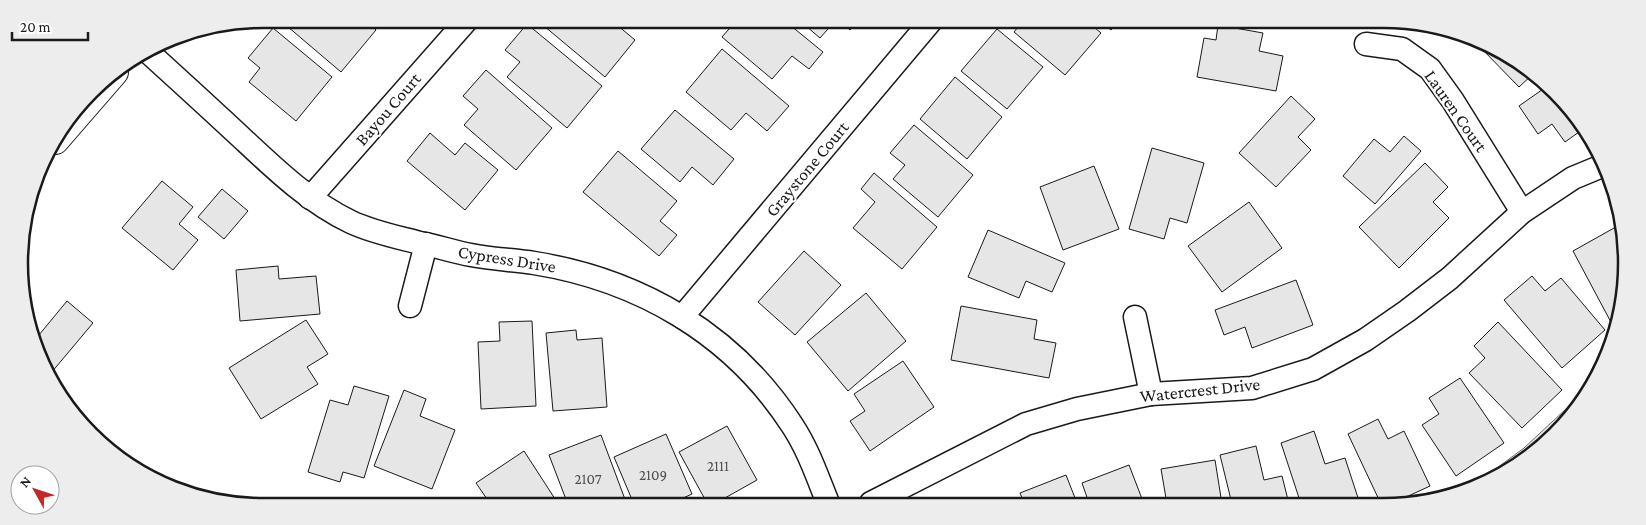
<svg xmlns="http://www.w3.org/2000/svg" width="1646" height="525" font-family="'Crimson Pro',serif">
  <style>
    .green { fill: #e0efe3; stroke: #6a6a6a }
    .building { fill: #e6e6e6; stroke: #1a1a1a }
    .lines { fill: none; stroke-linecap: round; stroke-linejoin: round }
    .minor-casing { stroke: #1a1a1a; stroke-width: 25 }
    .tertiary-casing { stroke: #1a1a1a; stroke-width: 30 }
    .minor { stroke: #fff; stroke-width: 22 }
    .tertiary { stroke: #fff; stroke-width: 28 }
    .labels { text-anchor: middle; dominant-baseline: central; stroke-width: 4; stroke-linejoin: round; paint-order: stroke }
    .number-label { font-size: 15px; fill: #4d4d4d }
    .street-label { font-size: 18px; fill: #1a1a1a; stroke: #fff }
    .rim { fill: none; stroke: #1a1a1a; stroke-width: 2.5 }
  </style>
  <rect width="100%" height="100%" fill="#fff"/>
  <polygon class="green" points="1596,381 1544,446 1491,481 1471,487 1524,448"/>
  <g class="building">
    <polygon points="283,19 363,19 376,30 341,72 281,21"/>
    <polygon points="377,19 387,19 382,24"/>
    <polygon points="539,20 611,20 635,40 605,77 538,21"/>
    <polygon points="736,21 785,21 823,52 809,69 792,56 772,79 722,37"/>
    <polygon points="800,21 835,21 820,38"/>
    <polygon points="840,21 858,21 850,30"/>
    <polygon points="1022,22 1088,22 1101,33 1065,75 1014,32"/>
    <polygon points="1101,22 1117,22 1111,30"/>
    <polygon points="527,24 602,86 567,128 507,77 520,62 505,50"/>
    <polygon points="1218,25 1263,33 1259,51 1283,56 1276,91 1197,77 1204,38 1216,40"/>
    <polygon points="273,28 332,77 296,121 249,82 260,68 248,58"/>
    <polygon points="997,29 1043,67 1007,109 961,71"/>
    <polygon points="1482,45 1519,60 1533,74 1519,87 1480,47"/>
    <polygon points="722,49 789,106 767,131 746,113 731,130 686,92"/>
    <polygon points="486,70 552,128 516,170 464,125 478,109 463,96"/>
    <polygon points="955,77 1002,117 967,159 920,119"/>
    <polygon points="1546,87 1586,127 1565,142 1552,124 1538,134 1519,106"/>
    <polygon points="1291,96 1315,119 1298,137 1311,150 1276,187 1239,153"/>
    <polygon points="675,110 734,159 713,185 692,167 680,182 641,149"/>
    <polygon points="914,125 973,175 938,217 893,179 905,165 890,153"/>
    <polygon points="430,133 455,155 465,143 498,170 465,210 407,161"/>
    <polygon points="1404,136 1421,151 1375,204 1343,176 1374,139 1390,152"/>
    <polygon points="1152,148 1204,163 1187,223 1170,218 1164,239 1129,229"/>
    <polygon points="618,151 677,201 660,221 677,235 659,256 583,192"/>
    <polygon points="1425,163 1448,187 1433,202 1449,218 1399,268 1359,227"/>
    <polygon points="1094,166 1119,229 1063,250 1040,187"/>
    <polygon points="874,173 937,227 902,269 853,228 875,202 861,189"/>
    <polygon points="162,181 193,207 179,224 198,240 173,270 122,228"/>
    <polygon points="222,189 248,211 224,239 198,217"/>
    <polygon points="1249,202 1282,248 1222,292 1188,246"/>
    <polygon points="1623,223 1623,310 1618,323 1613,326 1573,251"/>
    <polygon points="988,230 1065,263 1052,292 1026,281 1019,298 968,277"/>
    <polygon points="804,251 841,285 795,335 758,302"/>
    <polygon points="278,266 279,279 316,276 320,314 240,321 236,270"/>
    <polygon points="1532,276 1545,291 1561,278 1605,330 1562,368 1504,300"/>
    <polygon points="1296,280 1313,325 1252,348 1245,327 1224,335 1215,310"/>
    <polygon points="866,293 906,341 848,391 807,342"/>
    <polygon points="67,301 93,323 51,373 47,370 34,341"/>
    <polygon points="961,306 1037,320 1034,339 1056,343 1049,378 951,360"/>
    <polygon points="306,320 328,354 307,367 318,384 261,419 229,368"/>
    <polygon points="532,321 536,406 481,409 478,342 500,341 499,322"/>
    <polygon points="1498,322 1562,390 1522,428 1469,373 1485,358 1474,346"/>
    <polygon points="576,330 577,340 602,338 607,407 553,411 546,333"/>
    <polygon points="903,361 934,407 870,451 850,421 865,411 854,394"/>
    <polygon points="1460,378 1504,443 1456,476 1422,425 1439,414 1429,398"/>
    <polygon points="354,386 389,396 364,478 343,472 340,482 308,472 330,400 348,405"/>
    <polygon points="404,390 426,399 420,416 455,430 432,489 374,466"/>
    <polygon points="1378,419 1388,439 1404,431 1430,486 1391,504 1381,504 1348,434"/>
    <polygon points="727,426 757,480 716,503 707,503 679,452"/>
    <polygon points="1314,431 1325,464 1345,458 1360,504 1301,504 1281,443"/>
    <polygon points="666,434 692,494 672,503 633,502 614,457"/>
    <polygon points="601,435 626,502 567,502 549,455"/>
    <polygon points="1256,446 1264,480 1282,476 1289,504 1232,504 1220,455"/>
    <polygon points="524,451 557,502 489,502 476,483"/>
    <polygon points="1215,460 1222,504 1167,504 1161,469"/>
    <polygon points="1129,465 1144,504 1089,503 1082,483"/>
    <polygon points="1066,475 1077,503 1024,503 1020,493"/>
    <polygon points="998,499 1000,503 989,503"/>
  </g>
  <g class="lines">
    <g class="minor-casing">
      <g id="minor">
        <polyline points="1366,44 1402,49 1430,69 1453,101 1522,212"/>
        <path d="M 147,51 C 180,81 213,111 245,141 C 277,171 311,203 351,222 C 372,232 397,237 420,243 C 437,246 454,252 471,255 C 492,259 513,260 534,263 C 640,280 733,334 792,425 C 808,449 817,476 828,503"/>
        <polyline points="310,198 467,20"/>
        <polyline points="410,306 426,244"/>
        <polyline points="682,317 931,21"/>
        <polyline points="1135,317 1151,394"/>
        <polyline points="871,503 1026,424 1077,409 1151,394 1252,388 1313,369 1365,340 1407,311 1450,278 1522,212 1573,178 1602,166"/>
      </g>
    </g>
    <g class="tertiary-casing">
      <polyline id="tertiary" points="55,140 114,72"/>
    </g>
    <use href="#minor" class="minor"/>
    <use href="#tertiary" class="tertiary"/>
  </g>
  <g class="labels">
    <g class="number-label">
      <text x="718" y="466">2111</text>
      <text x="653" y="475">2109</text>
      <text x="588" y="479">2107</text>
    </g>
    <g class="street-label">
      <text transform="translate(388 109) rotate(-49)">Bayou Court</text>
      <text transform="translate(1456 111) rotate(55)">Lauren Court</text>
      <text transform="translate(807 169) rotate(-50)">Graystone Court</text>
      <text transform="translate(507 259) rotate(9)">Cypress Drive</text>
      <text transform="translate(1200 390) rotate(-6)">Watercrest Drive</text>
    </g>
  </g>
  <path d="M0 0H1646V525H0ZM263 28H1383A235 235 0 0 1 1618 263V263A235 235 0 0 1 1383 498H263A235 235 0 0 1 28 263V263A235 235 0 0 1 263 28Z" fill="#ededed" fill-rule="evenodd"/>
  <path class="rim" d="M263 28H1383A235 235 0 0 1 1618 263V263A235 235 0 0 1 1383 498H263A235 235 0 0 1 28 263V263A235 235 0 0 1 263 28Z"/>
  <g transform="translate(35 490) rotate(310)"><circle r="24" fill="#ffffff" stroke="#a3a3a3"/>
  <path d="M0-4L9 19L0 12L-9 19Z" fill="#c62828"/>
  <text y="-8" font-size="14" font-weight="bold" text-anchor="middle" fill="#1a1a1a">N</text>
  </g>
  <path d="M12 32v8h76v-8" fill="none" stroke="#1a1a1a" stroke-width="2.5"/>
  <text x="20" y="32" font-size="15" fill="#1a1a1a" stroke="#ffffff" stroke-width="4" paint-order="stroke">20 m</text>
</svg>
